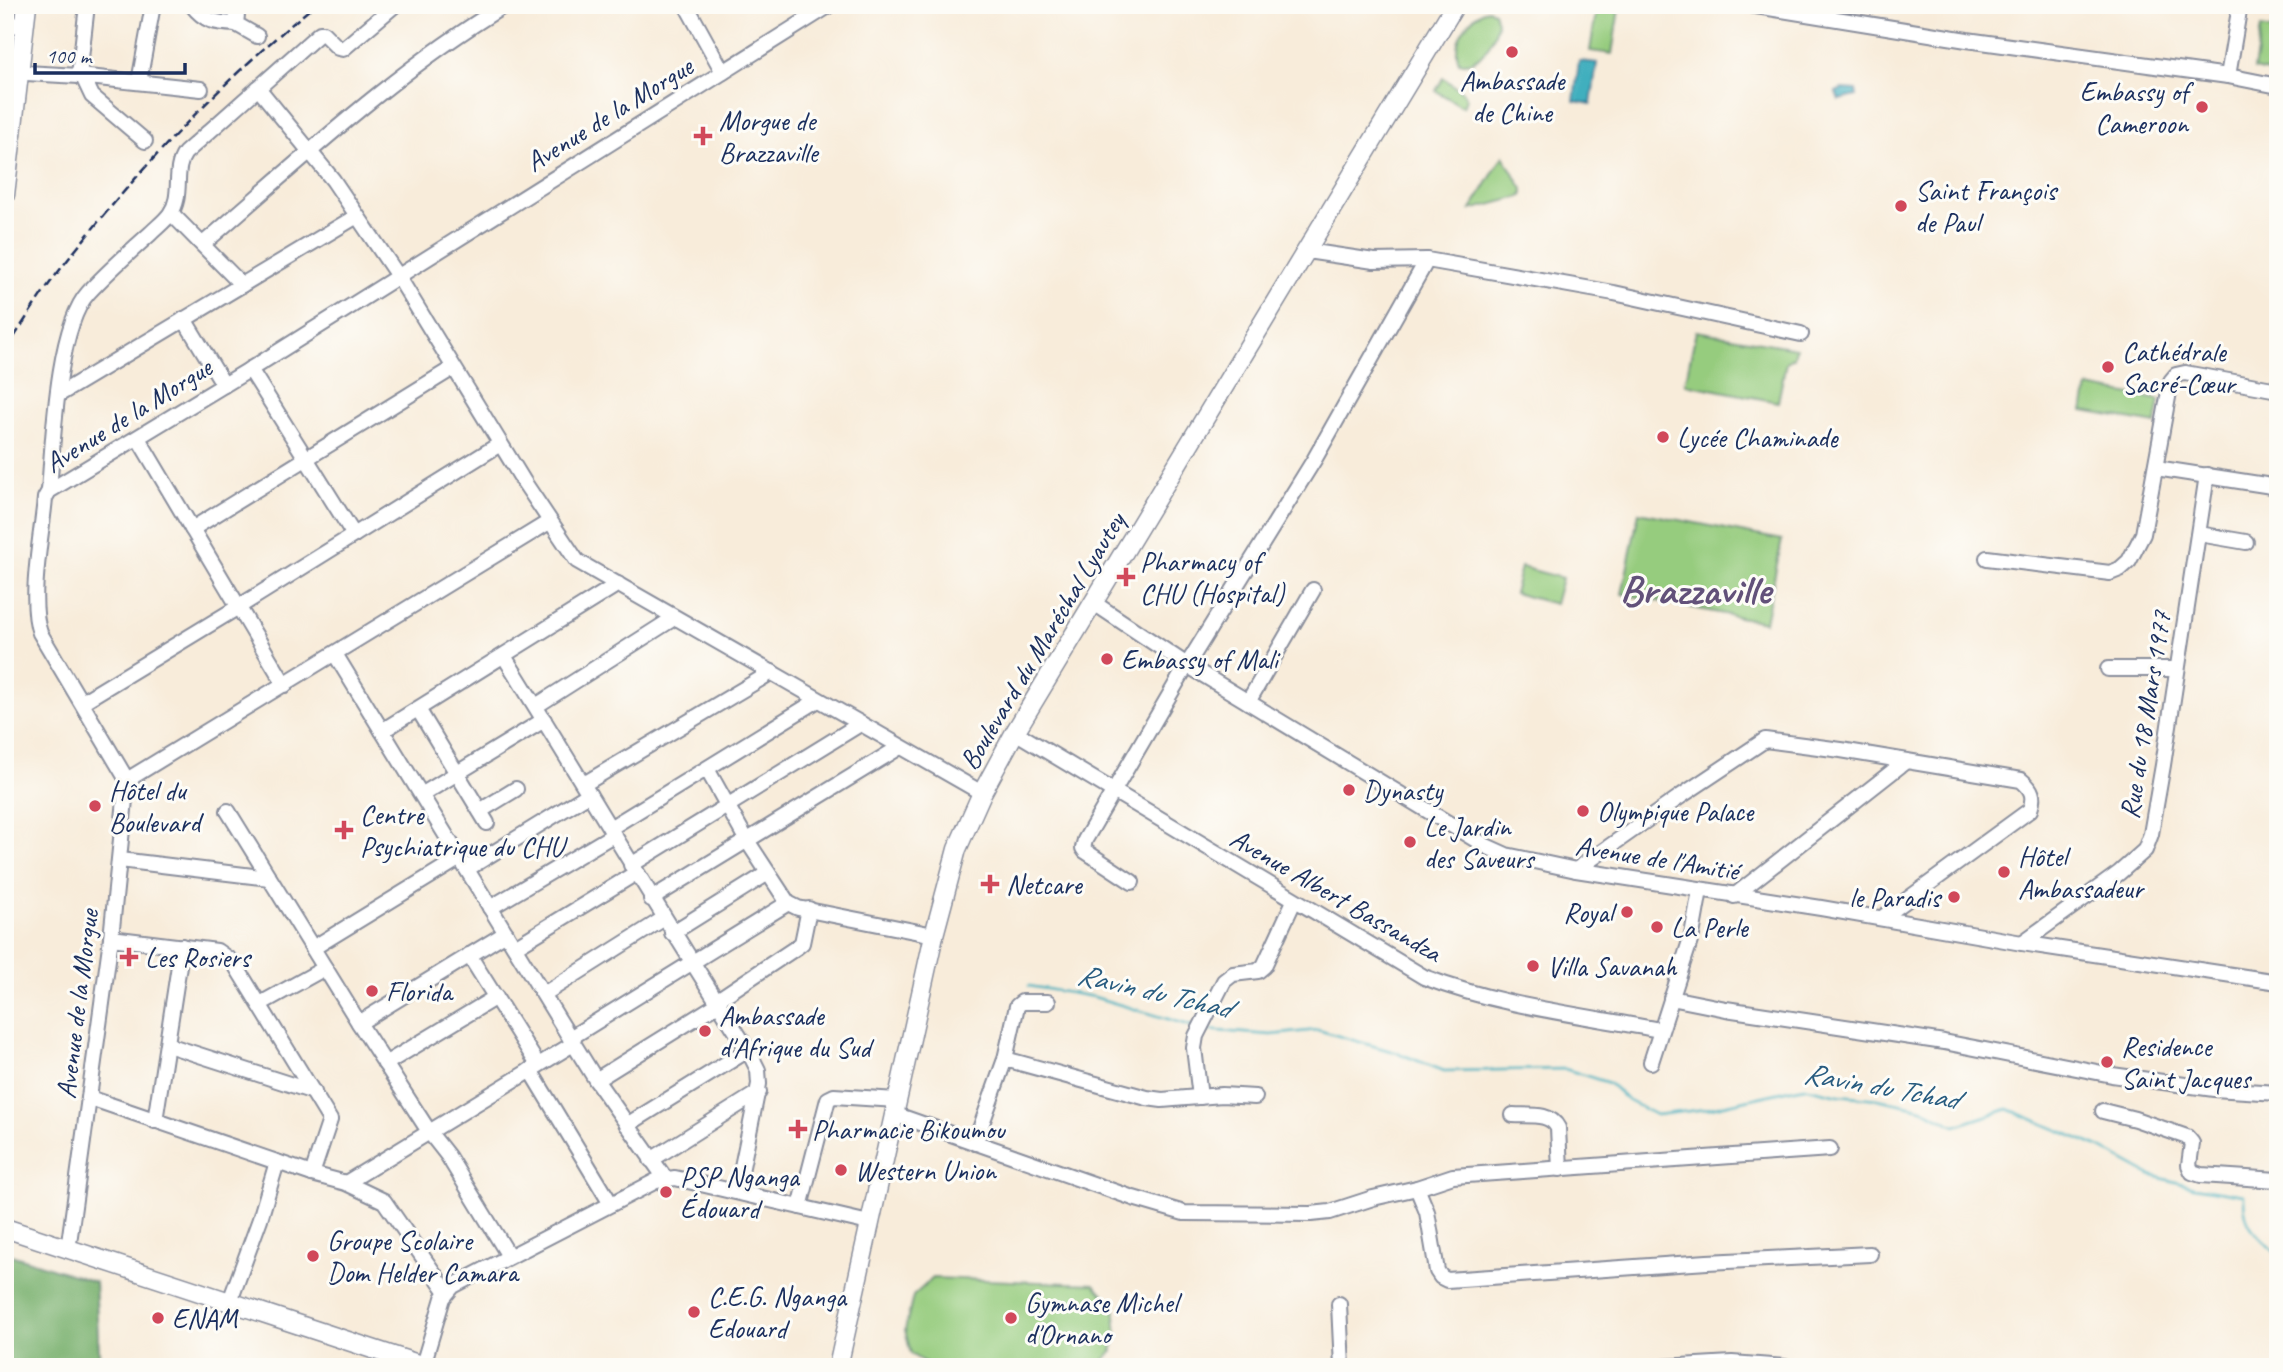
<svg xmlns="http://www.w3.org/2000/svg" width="2283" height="1372" font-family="Caveat,sans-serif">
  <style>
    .green { fill: #96cc7e; stroke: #587e6e; stroke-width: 2 }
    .forest { fill: #78b06d; stroke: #4a7066; stroke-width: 2 }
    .water { fill: #41afbe; stroke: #2e6f8e; stroke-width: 2 }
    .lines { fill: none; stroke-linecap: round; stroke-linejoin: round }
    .stream { stroke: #41afbe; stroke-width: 2.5 }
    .minor-casing { stroke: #8a8e9c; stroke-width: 18 }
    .major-casing { stroke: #8a8e9c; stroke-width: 21 }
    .minor { stroke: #fff; stroke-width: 14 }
    .major { stroke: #fff; stroke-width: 18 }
    .rail { stroke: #1b2f5e; stroke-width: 2.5; stroke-dasharray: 10 5; stroke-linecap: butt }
    .poi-dot { fill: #d1495b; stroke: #fdfcf7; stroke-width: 2.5 }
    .labels { text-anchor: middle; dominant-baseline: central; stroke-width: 6; stroke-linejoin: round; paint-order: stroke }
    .poi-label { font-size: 28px; fill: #1b2f5e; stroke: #fdfcf7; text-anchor: start }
    .street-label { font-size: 28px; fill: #1b2f5e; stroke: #fdfcf7 }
    .water-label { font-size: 30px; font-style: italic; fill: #285c80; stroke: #fdfcf7 }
    .town-label { font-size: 42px; font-weight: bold; fill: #62517a; stroke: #fdfcf7 }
  </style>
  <rect width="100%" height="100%" fill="#fdfcf7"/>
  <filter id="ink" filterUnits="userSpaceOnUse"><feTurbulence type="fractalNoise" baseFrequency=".0143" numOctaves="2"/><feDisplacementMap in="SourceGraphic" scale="14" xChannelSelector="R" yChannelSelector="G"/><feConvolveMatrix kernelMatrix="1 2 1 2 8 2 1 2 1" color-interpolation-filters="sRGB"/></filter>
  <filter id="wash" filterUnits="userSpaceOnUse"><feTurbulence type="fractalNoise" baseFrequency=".00686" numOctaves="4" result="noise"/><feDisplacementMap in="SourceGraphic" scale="28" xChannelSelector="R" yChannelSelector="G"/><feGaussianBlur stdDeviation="1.57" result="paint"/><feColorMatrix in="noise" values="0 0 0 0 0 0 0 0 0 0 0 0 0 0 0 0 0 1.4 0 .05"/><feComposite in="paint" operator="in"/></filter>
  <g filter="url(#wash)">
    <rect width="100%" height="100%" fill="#f8ecda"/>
    <g class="green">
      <polygon points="1597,6 1619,9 1612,54 1590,51"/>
      <path d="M 1488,9 L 1494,11 C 1494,12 1497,21 1497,22 C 1497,40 1478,68 1459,62 C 1451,41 1469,16 1488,9 Z"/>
      <polygon points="2261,28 2278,31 2278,74 2254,69"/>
      <polygon points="1443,78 1464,93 1466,99 1463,107 1436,91"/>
      <polygon points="1503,156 1523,189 1523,196 1471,210"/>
      <polygon points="1696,331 1796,348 1794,358 1786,362 1778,402 1685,384"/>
      <polygon points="2088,387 2160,400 2156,424 2083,411"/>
      <polygon points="1639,512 1782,540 1765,622 1622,594"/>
      <polygon points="1521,567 1562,578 1555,604 1514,593"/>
      <polygon points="933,1278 1094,1284 1114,1306 1117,1335 1112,1351 1098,1367 932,1367 911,1354 905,1330 913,1296"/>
    </g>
    <polygon class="forest" points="5,1253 95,1282 100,1367 5,1367"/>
    <g class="water">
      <polygon points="1579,61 1597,63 1591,104 1574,101"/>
      <polygon points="1842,89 1856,90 1857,96 1839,100 1836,92"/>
    </g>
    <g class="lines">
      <g class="stream">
        <polyline points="1029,986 1094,997 1195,1027"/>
        <path d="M 1205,1030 L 1271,1035 L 1318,1030 L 1398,1053 L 1444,1071 L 1565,1069 L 1609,1083 L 1627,1100 L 1656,1115 L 1706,1109 L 1804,1087 L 1839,1095 L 1878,1099 L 1922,1109 L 1955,1126 L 2008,1109 L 2101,1148 L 2150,1175 L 2194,1187 L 2244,1195 C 2243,1229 2258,1234 2278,1255"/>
      </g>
    </g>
  </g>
  <g filter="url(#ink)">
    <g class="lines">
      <g class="minor-casing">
        <g id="minor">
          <path d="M 192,5 C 205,22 216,23 236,24"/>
          <polyline points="238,5 236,24 257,36"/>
          <polyline points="686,5 723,72"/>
          <polyline points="1750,5 1967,40 2228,76 2278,86"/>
          <polyline points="5,19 24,30"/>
          <polyline points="8,72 79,76 201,89"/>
          <polyline points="79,76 87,5"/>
          <polyline points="2228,76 2240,5"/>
          <polyline points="83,77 92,96 145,141"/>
          <polyline points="139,82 153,5"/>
          <polyline points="258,88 333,180 398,276 524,482 577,561 982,793"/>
          <polyline points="171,213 242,285"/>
          <path d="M 203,244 C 301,160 394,72 505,5"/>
          <polyline points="1307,251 1374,261 1427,260 1614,293 1801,334"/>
          <polyline points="184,319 224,385"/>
          <polyline points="250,369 354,535"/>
          <polyline points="58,395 357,216"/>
          <polyline points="138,438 285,685"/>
          <polyline points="2156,468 2278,487"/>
          <path d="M 49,491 C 53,443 57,327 88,293 C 108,271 130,252 151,233 C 157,227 165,221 170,214 C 184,195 172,171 185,153 L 320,33 L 323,33 L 338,48 L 343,49 L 395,5"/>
          <polyline points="192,529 453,368"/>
          <polyline points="2199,534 2246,542"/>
          <polyline points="1987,558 2110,573 2120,569 2129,561 2143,534 2171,381 2176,375 2185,373 2278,390"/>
          <polyline points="1094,603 1187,665 1486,846 1506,855 1576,870 1821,908 2022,943 2278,982"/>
          <polyline points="335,654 570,1038 596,1080 665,1178"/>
          <path d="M 504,656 C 586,787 664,920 748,1050 L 758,1070 L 759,1084 L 737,1191"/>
          <polyline points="2108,669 2177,669"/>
          <polyline points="82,702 240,606 500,444"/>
          <polyline points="1248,702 1313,590"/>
          <polyline points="536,706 674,618"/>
          <polyline points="418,709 487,823"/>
          <polyline points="382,731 618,584"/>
          <path d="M 1015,732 L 1424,977 C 1499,1006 1581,1015 1660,1030"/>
          <polyline points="707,769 746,839 788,903 798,908 934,935"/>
          <polyline points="127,780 549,522"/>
          <polyline points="584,784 772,672"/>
          <polyline points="423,794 544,720"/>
          <polyline points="228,811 359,1023 430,1133 448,1156 509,1256"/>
          <polyline points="480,811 516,789"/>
          <polyline points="610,828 818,700"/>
          <polyline points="120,860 269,878"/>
          <polyline points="631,865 860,724"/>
          <polyline points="467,869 589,794"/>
          <path d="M 1576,870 L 1681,796 L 1765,740 L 1841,750 L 2021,780 C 2032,789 2035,796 2030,810 L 1882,918"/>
          <polyline points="1132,882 1085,851 1083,848 1085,840 1187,665 1314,460 1427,260"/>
          <polyline points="1734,896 1906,761"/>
          <polyline points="651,899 900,747"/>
          <polyline points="490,908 613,835"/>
          <polyline points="672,933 768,873"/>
          <polyline points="111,938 217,951 234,963 330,1120 312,1174"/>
          <polyline points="2022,943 2119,873 2145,850 2151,834 2163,765 2207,475"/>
          <polyline points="515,947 636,873"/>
          <polyline points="313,948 460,858"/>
          <polyline points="469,955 538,1065"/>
          <polyline points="544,994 663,919"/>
          <polyline points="1671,998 1726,1009 1944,1042 2112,1075 2214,1089 2278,1093"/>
          <polyline points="716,1001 797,947 802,943 809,909"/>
          <polyline points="260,1004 325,968"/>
          <polyline points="359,1023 506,933"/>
          <polyline points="570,1038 788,903"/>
          <polyline points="168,1045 314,1092"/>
          <polyline points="1005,1059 1147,1098 1162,1100 1222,1095 1255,1097"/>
          <polyline points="1651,1062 1692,935 1700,890"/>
          <polyline points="385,1064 496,997"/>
          <polyline points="530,1070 611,1204"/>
          <polyline points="596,1080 718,1004"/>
          <polyline points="1200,1097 1194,1048 1196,1036 1224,981 1233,974 1258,971 1264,966 1294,901"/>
          <polyline points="90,1098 312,1174 346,1183 384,1201 447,1292"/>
          <polyline points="2103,1111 2135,1119 2187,1137 2192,1143 2189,1165 2192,1172 2201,1175 2278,1180"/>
          <polyline points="894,1114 1133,1198 1184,1213 1311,1214 1330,1212 1373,1198 1417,1188 1453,1176 1830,1149"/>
          <path d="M 1513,1115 C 1529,1116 1550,1112 1558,1128 L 1560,1169"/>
          <polyline points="155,1121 182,946"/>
          <polyline points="627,1125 748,1050"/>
          <polyline points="975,1143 1005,1059 1017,1006 1022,1002 1048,1002"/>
          <polyline points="651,1160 759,1092"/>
          <polyline points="346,1183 573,1044"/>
          <polyline points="1417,1188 1427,1212 1437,1271 1441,1277 1447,1280 1707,1262 1870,1254"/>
          <polyline points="800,1207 828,1099 834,1096 897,1100"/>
          <path d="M 68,1250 L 111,938 L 127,780 L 40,633 C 28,600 42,534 45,498 L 49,491 L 262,362 L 830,5"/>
          <polyline points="230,1301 260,1219 277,1162"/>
          <polyline points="1339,1304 1342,1367"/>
          <polyline points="423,1365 443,1298 453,1286 656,1181 675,1178 869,1223"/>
          <polyline points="1662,1367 1732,1363 1785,1367"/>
        </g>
      </g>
      <g class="major-casing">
        <g id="major">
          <polyline points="5,195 27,5"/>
          <polyline points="5,1228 427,1367"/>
          <polyline points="838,1367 934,935 957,849 982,793 1015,732 1455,5"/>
        </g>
      </g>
      <use href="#minor" class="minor"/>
      <use href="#major" class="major"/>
      <path class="rail" d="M 5,351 C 23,324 39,296 59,271 C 134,174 220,82 315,5"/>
    </g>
  </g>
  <g class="poi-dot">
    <circle cx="1512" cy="52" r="7"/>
    <circle cx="2202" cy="107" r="7"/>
    <path d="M699.5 125.5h7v7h7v7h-7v7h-7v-7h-7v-7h7z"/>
    <circle cx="1901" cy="206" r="7"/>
    <circle cx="2108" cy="367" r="7"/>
    <circle cx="1663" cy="437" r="7"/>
    <path d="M1122.5 566.5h7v7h7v7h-7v7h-7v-7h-7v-7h7z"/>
    <circle cx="1107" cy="659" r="7"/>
    <circle cx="1349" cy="790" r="7"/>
    <circle cx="95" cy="806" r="7"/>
    <circle cx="1583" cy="811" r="7"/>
    <path d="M340.5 819.5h7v7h7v7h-7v7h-7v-7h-7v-7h7z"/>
    <circle cx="1410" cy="842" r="7"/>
    <circle cx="2004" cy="872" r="7"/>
    <path d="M986.5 873.5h7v7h7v7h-7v7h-7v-7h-7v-7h7z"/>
    <circle cx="1954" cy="897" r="7"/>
    <circle cx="1627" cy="912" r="7"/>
    <circle cx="1657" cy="927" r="7"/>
    <path d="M125.5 946.5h7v7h7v7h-7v7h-7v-7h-7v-7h7z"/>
    <circle cx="1533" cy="966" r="7"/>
    <circle cx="372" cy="991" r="7"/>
    <circle cx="705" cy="1031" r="7"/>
    <circle cx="2107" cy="1062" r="7"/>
    <path d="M794.5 1118.5h7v7h7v7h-7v7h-7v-7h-7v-7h7z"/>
    <circle cx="841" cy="1170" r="7"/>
    <circle cx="666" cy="1192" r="7"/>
    <circle cx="313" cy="1256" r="7"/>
    <circle cx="694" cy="1312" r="7"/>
    <circle cx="158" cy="1318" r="7"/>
    <circle cx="1011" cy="1318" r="7"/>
  </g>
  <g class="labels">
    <g class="poi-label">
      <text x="1512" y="80" text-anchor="middle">Ambassade<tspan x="1512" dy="32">de Chine</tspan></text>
      <text x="2188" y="91" text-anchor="end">Embassy of<tspan x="2188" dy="32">Cameroon</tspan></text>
      <text x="719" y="120">Morgue de<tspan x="719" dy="32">Brazzaville</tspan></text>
      <text x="1915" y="190">Saint François<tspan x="1915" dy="32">de Paul</tspan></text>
      <text x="2122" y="351">Cathédrale<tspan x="2122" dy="32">Sacré-Cœur</tspan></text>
      <text x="1677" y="437">Lycée Chaminade</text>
      <text x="1140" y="561">Pharmacy of<tspan x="1140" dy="32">CHU (Hospital)</tspan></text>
      <text x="1121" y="659">Embassy of Mali</text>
      <text x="109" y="790">Hôtel du<tspan x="109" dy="32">Boulevard</tspan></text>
      <text x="1363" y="790">Dynasty</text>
      <text x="1597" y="811">Olympique Palace</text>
      <text x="360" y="814">Centre<tspan x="360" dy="32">Psychiatrique du CHU</tspan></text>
      <text x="1424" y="826">Le Jardin<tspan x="1424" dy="32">des Saveurs</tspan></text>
      <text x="2018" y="856">Hôtel<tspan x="2018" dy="32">Ambassadeur</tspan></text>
      <text x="1006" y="884">Netcare</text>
      <text x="1940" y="897" text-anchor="end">le Paradis</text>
      <text x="1613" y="912" text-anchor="end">Royal</text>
      <text x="1671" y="927">La Perle</text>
      <text x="145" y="957">Les Rosiers</text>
      <text x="1547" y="966">Villa Savanah</text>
      <text x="386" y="991">Florida</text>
      <text x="719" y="1015">Ambassade<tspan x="719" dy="32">d'Afrique du Sud</tspan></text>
      <text x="2121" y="1046">Residence<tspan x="2121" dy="32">Saint Jacques</tspan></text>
      <text x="812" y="1129">Pharmacie Bikoumou</text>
      <text x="855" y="1170">Western Union</text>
      <text x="680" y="1176">PSP Nganga<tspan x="680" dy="32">Édouard</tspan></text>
      <text x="327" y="1240">Groupe Scolaire<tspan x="327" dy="32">Dom Helder Camara</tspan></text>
      <text x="708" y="1296">C.E.G. Nganga<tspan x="708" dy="32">Edouard</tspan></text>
      <text x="1025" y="1302">Gymnase Michel<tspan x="1025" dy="32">d'Ornano</tspan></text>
      <text x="172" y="1318">ENAM</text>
    </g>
    <g class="street-label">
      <text transform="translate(609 114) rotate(-32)">Avenue de la Morgue</text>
      <text transform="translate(128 415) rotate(-32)">Avenue de la Morgue</text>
      <text transform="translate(1042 641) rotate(-59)">Boulevard du Maréchal Lyautey</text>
      <text transform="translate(2145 715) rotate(-81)">Rue du 18 Mars 1977</text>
      <text transform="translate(1657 858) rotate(9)">Avenue de l'Amitié</text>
      <text transform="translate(1336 895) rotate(30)">Avenue Albert Bassandza</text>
      <text transform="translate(77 1004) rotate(-83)">Avenue de la Morgue</text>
    </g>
    <g class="water-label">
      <text transform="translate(1154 991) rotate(13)">Ravin du Tchad</text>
      <text transform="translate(1881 1086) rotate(10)">Ravin du Tchad</text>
    </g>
    <g class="town-label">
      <text x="1695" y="590">Brazzaville</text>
    </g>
  </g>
  <rect width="2283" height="1372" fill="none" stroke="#fdfcf7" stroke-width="28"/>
  <path d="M35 63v10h150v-10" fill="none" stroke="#1b2f5e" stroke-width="3.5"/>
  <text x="46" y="63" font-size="21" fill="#1b2f5e" stroke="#fdfcf7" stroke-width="5" paint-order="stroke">100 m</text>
</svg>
